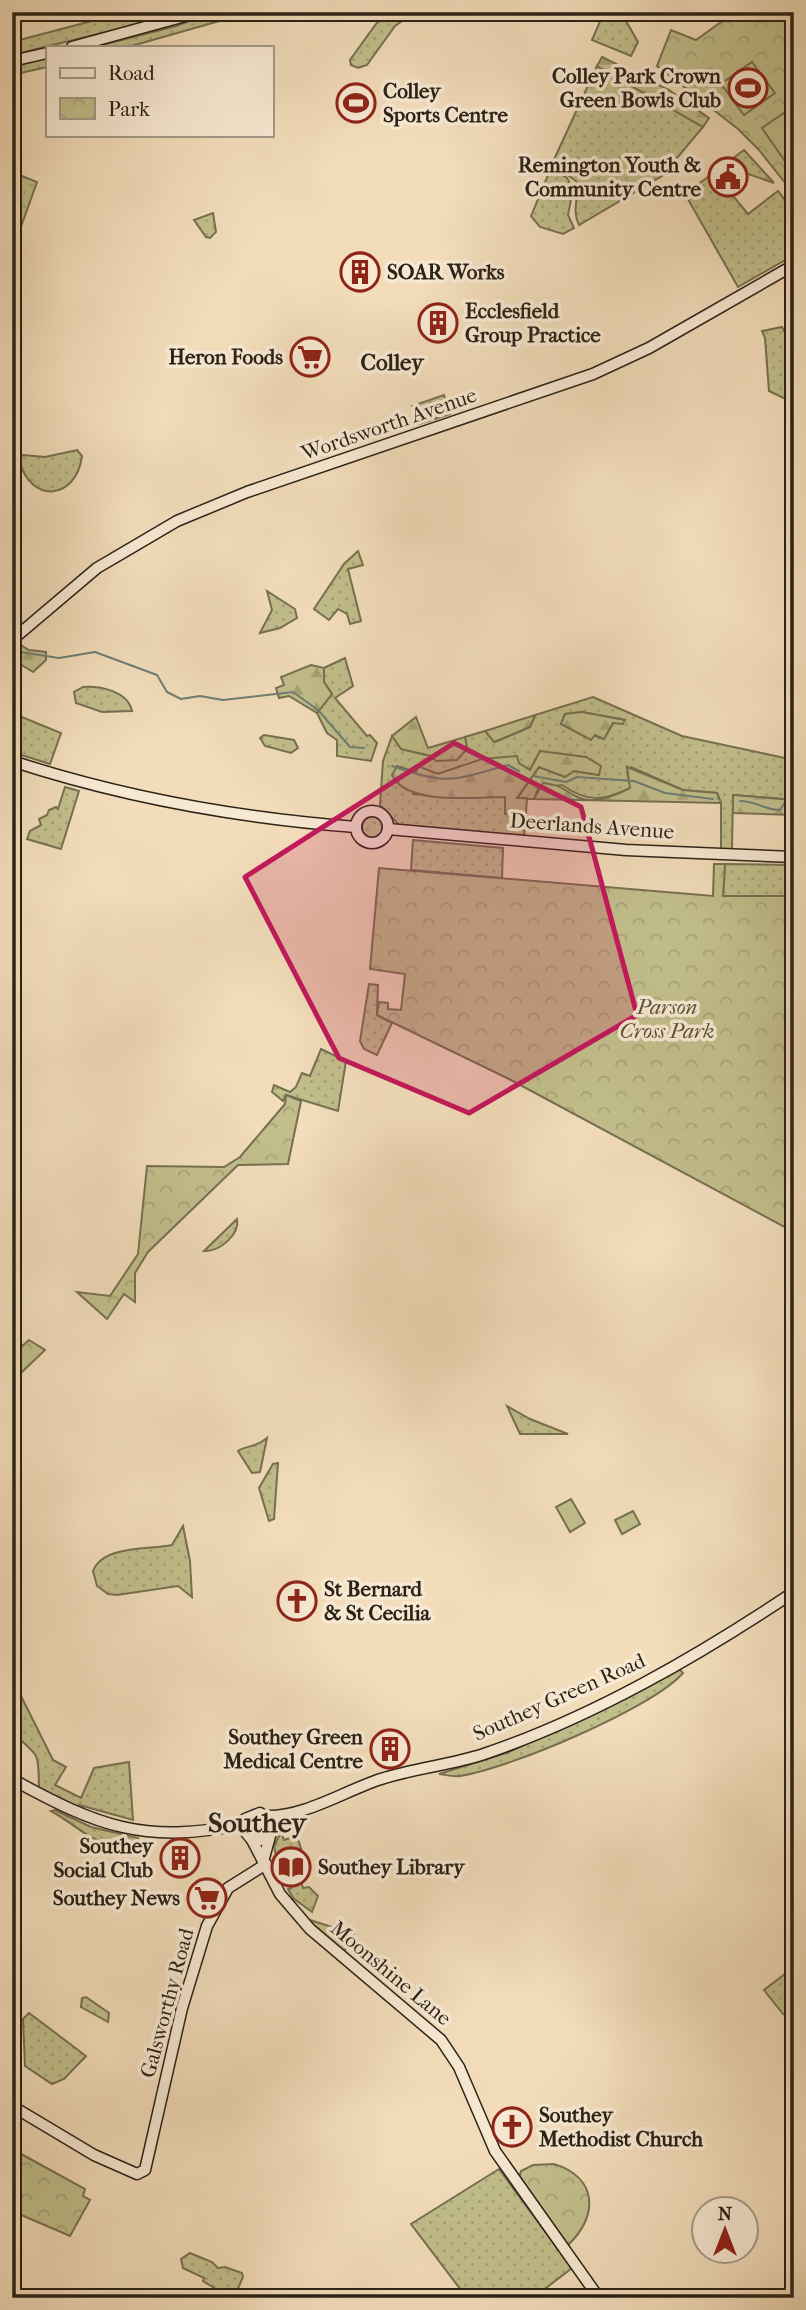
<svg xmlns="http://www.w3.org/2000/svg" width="806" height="2310" font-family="'IM FELL French Canon',serif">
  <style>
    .grass { fill: url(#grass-dots); stroke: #767051; stroke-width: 2; fill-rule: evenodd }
    .forest { fill: url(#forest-firs); stroke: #767051; stroke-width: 2 }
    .park { fill: url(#park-crowns); stroke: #767051; stroke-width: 2 }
    .pitch { fill: #c1be8b; stroke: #767051; stroke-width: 2 }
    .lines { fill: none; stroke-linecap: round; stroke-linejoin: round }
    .stream { stroke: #6e7e73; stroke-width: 2 }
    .secondary-casing { stroke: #2b2217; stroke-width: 13 }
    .secondary { stroke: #f7e8d2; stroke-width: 10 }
    .marked { fill: #c2185b; fill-opacity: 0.2; stroke: #c2185b; stroke-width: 5; stroke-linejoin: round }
    .labels { text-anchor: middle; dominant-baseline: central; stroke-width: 7; stroke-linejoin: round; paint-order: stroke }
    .poi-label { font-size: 21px; font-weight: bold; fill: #2b2217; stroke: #f7e8d2; text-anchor: end }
    .street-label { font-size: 21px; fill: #2b2217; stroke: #f7e8d2 }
    .park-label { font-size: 21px; font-style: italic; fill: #58513a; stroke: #f7e8d2 }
    .neighbourhood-label { font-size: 23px; font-weight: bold; fill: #2b2217; stroke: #f7e8d2 }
    .district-label { font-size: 28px; font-weight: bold; fill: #2b2217; stroke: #f7e8d2 }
  </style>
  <defs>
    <pattern id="grass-dots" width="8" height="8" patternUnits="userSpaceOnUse" patternTransform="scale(1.75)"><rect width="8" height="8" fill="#c1be8b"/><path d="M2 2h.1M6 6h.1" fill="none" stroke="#a6a377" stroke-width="1.8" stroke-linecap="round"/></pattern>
    <pattern id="forest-firs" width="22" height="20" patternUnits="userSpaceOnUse" patternTransform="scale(1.75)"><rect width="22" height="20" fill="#c1be8b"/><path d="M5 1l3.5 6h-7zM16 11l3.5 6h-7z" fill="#a6a377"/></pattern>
    <pattern id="park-crowns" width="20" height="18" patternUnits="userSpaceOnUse" patternTransform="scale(1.75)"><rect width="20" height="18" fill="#c1be8b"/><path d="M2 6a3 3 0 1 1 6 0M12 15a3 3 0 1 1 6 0" fill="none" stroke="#a6a377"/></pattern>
  </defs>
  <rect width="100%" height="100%" fill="#f2dcba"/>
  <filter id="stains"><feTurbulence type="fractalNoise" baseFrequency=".00286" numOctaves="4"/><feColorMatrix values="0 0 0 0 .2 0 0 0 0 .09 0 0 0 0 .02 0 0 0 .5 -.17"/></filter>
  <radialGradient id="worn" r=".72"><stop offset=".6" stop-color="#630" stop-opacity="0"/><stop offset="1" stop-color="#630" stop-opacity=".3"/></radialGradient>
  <g class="grass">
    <polygon points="142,12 188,12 12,55 12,42 103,18"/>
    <polygon points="214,12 251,12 128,47 94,47 176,26"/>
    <polygon points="389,12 415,12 395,26 367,65 358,68 351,65 350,60 376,24"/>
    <polygon points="604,12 627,16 626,21 638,42 631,56 592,40"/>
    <polygon points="47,58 47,67 12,75 12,66"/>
    <path d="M 597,66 L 703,127 L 662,176 L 579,225 C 571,210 580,197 576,181 L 552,164 Z"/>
    <polygon points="744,150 774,183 742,172 735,163 713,180 719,188 724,185 748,214 778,191 794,212 794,255 738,287 685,194"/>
    <polygon points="551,168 567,178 573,189 568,215 574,228 563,234 540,227 531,216"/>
    <polygon points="12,172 37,182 18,235 12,232"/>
    <polygon points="213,213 216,232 210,238 206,237 194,220"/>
    <polygon points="782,327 794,350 794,403 769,391 765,338 762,331"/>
    <polygon points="444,395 450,414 419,424 412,406"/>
    <path d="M 77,450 L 82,456 C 76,500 31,505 19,460 L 23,455 L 45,457 Z"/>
    <polygon points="358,551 363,565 348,569 361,621 350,624 347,614 338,609 329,620 314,609 344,564"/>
    <polygon points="267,591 295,609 297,618 280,628 260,633 272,610"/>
    <polygon points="345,658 353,686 335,698 367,736 370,735 377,743 371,761 337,756 337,740 327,733 317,713 332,694 324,682 324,668"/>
    <path d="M 83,687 C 100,686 128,691 132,711 L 102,712 L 76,703 L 74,692 Z"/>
    <path d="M 593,697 L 682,736 L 794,760 L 794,800 L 733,795 L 732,849 L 721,849 L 721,803 L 717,793 L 683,790 L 631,767 L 627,773 L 631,788 C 603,801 588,803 562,785 L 538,789 L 534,799 L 517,799 L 539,767 L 565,777 L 574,771 L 599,775 L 540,751 L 530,770 C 500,751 469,763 438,774 L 418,767 L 413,794 L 506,797 L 505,814 L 526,814 L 524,836 L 400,826 L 380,805 L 383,761 L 392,736 L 402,749 L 431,756 L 467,749 L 465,737 L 485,731 L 495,742 L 530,727 L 535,715 ZM 582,712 L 625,720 L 613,723 L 604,739 L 561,724 L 565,714 Z"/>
    <polygon points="12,713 61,733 50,764 12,752"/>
    <polygon points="264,735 294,740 298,748 291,753 265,746 260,738"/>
    <polygon points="65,787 79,791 61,849 27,839 30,831 41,825 39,819 47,815 49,810 56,807 58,809"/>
    <circle cx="373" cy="827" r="11"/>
    <polygon points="413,840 503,848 502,878 411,870"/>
    <polygon points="725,864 794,865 794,896 723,896"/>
    <polygon points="369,984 378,985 377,1015 392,1023 377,1055 364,1049 360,1041"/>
    <polygon points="321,1049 346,1061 338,1111 286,1095 283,1101 272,1092 274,1085 290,1092 296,1087 302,1073 310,1076"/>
    <path d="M 237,1219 C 240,1235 219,1252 204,1251 Z"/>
    <polygon points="507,1406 530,1419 568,1434 520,1434"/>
    <path d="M 267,1438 L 260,1472 L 252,1473 L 238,1451 C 246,1445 254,1449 267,1438 Z"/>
    <polygon points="278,1463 274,1519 269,1521 259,1488 273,1464"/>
    <path d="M 183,1526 L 190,1561 L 192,1597 L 178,1586 L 117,1595 L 108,1594 L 97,1586 L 93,1571 C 103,1545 149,1550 172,1545 Z"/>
    <path d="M 679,1669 L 683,1673 C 653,1708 508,1769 460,1776 C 453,1777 446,1775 439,1774 L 509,1752 L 644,1689 Z"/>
    <path d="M 12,1678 L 53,1760 L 66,1767 L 55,1785 L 81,1798 L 94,1768 L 129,1762 L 133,1820 L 79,1805 L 77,1808 L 39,1788 C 38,1752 41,1758 13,1733 Z"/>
    <path d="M 55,1810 L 91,1827 L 138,1838 L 139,1841 C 92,1851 89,1832 51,1811 Z"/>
    <polygon points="281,1832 284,1840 297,1836 302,1852 277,1861 274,1846"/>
    <polygon points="300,1878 303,1888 309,1887 318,1896 312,1912 293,1898 288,1889 291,1888 289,1882"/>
    <polygon points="310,1920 354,1934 344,1952 309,1921"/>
    <polygon points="794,1967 794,2013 789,2017 783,2014 764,1990"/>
    <polygon points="86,1997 109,2013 108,2022 81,2007 82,1998"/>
    <polygon points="29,2013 86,2056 64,2079 52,2084 25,2066 23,2019"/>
    <polygon points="499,2169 572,2268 533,2298 467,2298 411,2224"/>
    <polygon points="190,2253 212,2262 218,2268 225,2267 242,2273 243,2277 235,2295 229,2297 203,2281 204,2278 183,2268 181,2259"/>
  </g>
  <g class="forest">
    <polygon points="602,57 669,90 709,118 703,127 597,66"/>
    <polygon points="16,642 29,650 46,652 46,660 33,672 12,659 12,646"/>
    <polygon points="311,665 324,668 324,682 332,694 317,713 289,696 279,698 276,688 284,685 281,677"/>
    <polygon points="582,712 625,720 623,724 613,723 604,739 595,735 591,740 561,724 565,714"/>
    <polygon points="535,715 530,727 494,742 485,731"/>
    <polygon points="416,717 428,748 465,737 467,749 457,760 436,761 431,756 401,749 392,736"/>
    <path d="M 540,751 L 586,757 L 601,766 L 599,775 L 574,771 L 565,777 L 539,767 L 517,798 L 527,798 L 526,814 L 505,814 L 505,797 C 475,797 406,806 392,775 L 397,766 L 416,772 L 418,766 L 438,774 L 482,759 L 517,756 L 519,763 L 530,770 Z"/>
    <path d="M 627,767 L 683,790 L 717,793 L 721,803 L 534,799 L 543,783 C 567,786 562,791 580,798 C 596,804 616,795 630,788 Z"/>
    <polygon points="733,795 794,800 794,815 733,813"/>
  </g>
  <g class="park">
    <polygon points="735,12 794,12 794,194 759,150 738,129 657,66 671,30 696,40"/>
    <polygon points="714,864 725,864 723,896 794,896 794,1232 509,1079 377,1015 379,1002 388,1003 388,1009 401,1010 405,974 370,969 379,868 713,896"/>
    <polygon points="286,1095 301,1101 288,1164 238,1165 148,1252 135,1273 135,1302 124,1294 107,1319 77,1292 110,1296 138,1254 147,1166 224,1167 240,1157 285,1104"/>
    <polygon points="29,1340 45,1350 22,1372 12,1388 12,1355"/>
    <polygon points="12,2149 85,2189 83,2196 90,2200 70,2236 12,2211"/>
    <path d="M 554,2164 C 599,2178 598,2217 568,2245 L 519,2178 L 521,2171 L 533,2165 Z"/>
  </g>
  <g class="pitch">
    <polygon points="752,62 775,93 744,115 721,84"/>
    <polygon points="794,106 794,164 789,167 762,128"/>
    <polygon points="571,1499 585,1523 570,1532 556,1507"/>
    <polygon points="633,1511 640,1524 622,1534 615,1520"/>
  </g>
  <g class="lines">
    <g class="stream">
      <polyline points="14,651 59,658 95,652 157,675 167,692 181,699 200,696 223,700 293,692 318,710 350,747 364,748"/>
      <path d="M 392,766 C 448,786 453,780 508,765 L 519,771"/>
      <polyline points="533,776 566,782 577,777 634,781 665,793 713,799"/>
      <path d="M 740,801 C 756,801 765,810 780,810 L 786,801 L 794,805"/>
    </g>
    <g class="secondary-casing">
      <g id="secondary">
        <polyline points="72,47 200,12"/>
        <polyline points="12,61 47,53"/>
        <polyline points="12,640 97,568 177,521 247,492 593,374 649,348 794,265"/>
        <path d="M 12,761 C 125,798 238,818 356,827"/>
        <circle cx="372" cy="827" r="16"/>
        <polyline points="388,829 626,850 794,857"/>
        <path d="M 12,1779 C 97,1826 145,1845 243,1824"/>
        <path d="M 266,1816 C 305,1817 344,1791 381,1779 C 415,1768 451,1765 484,1754 C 593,1717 698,1656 794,1592"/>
        <polyline points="252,1840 280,1894 310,1929 441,2040 459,2067 495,2151 599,2298"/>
        <polyline points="264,1858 272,1829 270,1820 260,1813 245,1819 243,1829 252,1840 264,1840 270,1833"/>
        <polyline points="12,2106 94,2155 137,2174 145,2170 182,2008 207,1926 228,1888 266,1864"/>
      </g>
    </g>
    <use href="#secondary" class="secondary"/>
  </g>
  <path class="marked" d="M 454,743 L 581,807 L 637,1015 L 469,1113 L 339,1058 L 245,877 Z"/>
  <defs>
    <g id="stadium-ring" transform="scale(2.0125)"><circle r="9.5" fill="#f7e8d2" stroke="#8f2418" stroke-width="1.5"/><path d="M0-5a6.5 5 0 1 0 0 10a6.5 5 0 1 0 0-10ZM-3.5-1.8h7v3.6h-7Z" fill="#8f2418"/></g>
    <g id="civic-ring" transform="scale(2.0125)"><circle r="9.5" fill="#f7e8d2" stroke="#8f2418" stroke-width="1.5"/><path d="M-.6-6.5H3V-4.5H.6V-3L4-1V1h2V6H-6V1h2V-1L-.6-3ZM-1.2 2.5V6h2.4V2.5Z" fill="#8f2418"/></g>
    <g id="building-ring" transform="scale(2.0125)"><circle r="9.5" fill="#f7e8d2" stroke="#8f2418" stroke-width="1.5"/><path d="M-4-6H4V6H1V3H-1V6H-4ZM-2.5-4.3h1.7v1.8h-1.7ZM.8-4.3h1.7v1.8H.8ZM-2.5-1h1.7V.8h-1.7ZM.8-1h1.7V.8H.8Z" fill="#8f2418"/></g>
    <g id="supermarket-ring" transform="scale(2.0125)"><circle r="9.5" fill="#f7e8d2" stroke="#8f2418" stroke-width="1.5"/><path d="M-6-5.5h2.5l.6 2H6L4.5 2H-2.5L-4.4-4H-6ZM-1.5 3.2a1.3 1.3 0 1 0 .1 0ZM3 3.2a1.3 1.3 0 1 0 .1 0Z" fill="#8f2418"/></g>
    <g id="church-ring" transform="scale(2.0125)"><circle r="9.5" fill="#f7e8d2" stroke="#8f2418" stroke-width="1.5"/><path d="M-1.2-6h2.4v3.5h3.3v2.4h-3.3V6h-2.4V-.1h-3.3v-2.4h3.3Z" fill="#8f2418"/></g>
    <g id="library-ring" transform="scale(2.0125)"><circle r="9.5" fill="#f7e8d2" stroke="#8f2418" stroke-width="1.5"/><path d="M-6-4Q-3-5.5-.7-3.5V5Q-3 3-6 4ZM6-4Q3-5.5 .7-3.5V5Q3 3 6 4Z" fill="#8f2418"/></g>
  </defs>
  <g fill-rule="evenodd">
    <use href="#stadium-ring" x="748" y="88"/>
    <use href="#stadium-ring" x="356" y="103"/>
    <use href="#civic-ring" x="728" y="177"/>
    <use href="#building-ring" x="360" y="272"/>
    <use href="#building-ring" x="438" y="323"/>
    <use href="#supermarket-ring" x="310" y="357"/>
    <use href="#church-ring" x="297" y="1601"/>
    <use href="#building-ring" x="390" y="1749"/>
    <use href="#building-ring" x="180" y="1858"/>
    <use href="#library-ring" x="291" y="1867"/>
    <use href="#supermarket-ring" x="207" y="1898"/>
    <use href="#church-ring" x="512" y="2127"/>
  </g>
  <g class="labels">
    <g class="poi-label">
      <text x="721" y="76">Colley Park Crown<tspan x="721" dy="24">Green Bowls Club</tspan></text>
      <text x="383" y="91" text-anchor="start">Colley<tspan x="383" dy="24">Sports Centre</tspan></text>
      <text x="701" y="165">Remington Youth &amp;<tspan x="701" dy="24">Community Centre</tspan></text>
      <text x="387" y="272" text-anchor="start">SOAR Works</text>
      <text x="465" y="311" text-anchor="start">Ecclesfield<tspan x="465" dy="24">Group Practice</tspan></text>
      <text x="283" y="357">Heron Foods</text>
      <text x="324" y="1589" text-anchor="start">St Bernard<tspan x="324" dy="24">&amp; St Cecilia</tspan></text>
      <text x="363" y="1737">Southey Green<tspan x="363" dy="24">Medical Centre</tspan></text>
      <text x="153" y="1846">Southey<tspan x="153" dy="24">Social Club</tspan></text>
      <text x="318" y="1867" text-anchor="start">Southey Library</text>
      <text x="180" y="1898">Southey News</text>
      <text x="539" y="2115" text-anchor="start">Southey<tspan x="539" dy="24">Methodist Church</tspan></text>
    </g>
    <g class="street-label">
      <text transform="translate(389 424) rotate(-19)">Wordsworth Avenue</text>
      <text transform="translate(592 826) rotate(4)">Deerlands Avenue</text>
      <text transform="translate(559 1697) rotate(-24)">Southey Green Road</text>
      <text transform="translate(391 1973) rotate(40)">Moonshine Lane</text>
      <text transform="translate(167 2003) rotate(-75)">Galsworthy Road</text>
    </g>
    <g class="park-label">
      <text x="667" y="1007">Parson<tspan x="667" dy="24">Cross Park</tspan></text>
    </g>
    <g class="neighbourhood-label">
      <text x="392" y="362">Colley</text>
    </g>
    <g class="district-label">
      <text x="257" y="1822">Southey</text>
    </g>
  </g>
  <rect width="806" height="2310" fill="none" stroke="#f2dcba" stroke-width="42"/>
  <rect x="14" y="14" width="778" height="2282" fill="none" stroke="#2b2217" stroke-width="3.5"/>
  <rect x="21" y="21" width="764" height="2268" fill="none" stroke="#2b2217" stroke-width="2"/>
  <rect x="46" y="46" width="228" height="91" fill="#f7e8d2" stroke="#a59987" stroke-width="2"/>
  <rect x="60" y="68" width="35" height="10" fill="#f7e8d2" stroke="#a59987" stroke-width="2"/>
  <text x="108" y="80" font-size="21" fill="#2b2217">Road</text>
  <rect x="60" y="98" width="35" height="21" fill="url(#park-crowns)" stroke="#a59987" stroke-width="2"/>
  <text x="108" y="116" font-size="21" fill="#2b2217">Park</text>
  <g transform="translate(725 2230)"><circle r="33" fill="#f7e8d2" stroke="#a59987" stroke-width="2"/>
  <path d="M0-5L12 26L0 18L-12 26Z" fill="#8f2418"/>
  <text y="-10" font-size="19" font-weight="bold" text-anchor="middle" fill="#2b2217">N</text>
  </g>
  <rect width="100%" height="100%" filter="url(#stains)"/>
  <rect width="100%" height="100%" fill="url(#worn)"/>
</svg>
